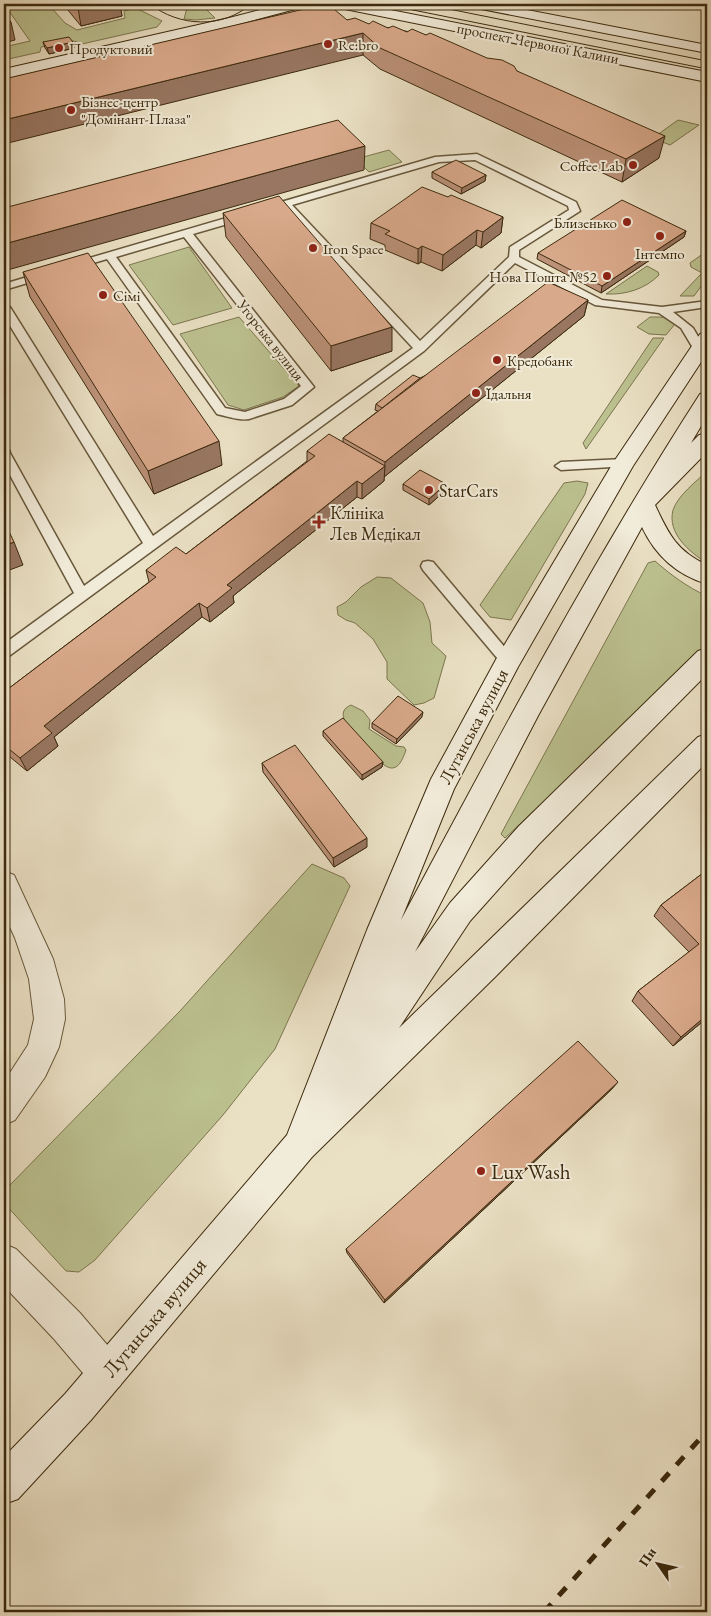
<svg xmlns="http://www.w3.org/2000/svg" width="711" height="1616" font-family="'EB Garamond',serif">
  <style>
    .green { fill: #bcc190; stroke: #7c764e }
    .lines { fill: none; stroke-linecap: round; stroke-linejoin: round }
    .lane-casing { stroke: #68583b; stroke-width: 3 }
    .street-casing { stroke: #68583b; stroke-width: 2 }
    .secondary-casing { stroke: #3c2a0d; stroke-width: 2 }
    .lane { fill: #f1ebd9; fill-rule: evenodd }
    .street { fill: #f1ebd9; fill-rule: evenodd }
    .secondary { fill: #f1ebd9; fill-rule: evenodd }
    .tram { stroke: #3c2a0d; stroke-width: 1 }
    .rail { stroke: #3c2a0d; stroke-width: 5; stroke-dasharray: 11 11; stroke-linecap: butt }
    .wall { fill: #bb9178; stroke: #3c2a0d }
    .shaded-wall { fill: #987661; stroke: #3c2a0d }
    .building { fill: #d9a98b; stroke: #3c2a0d }
    .poi-dot { fill: #8f2418; stroke: #f1ebd9; stroke-width: 2 }
    .labels { text-anchor: middle; dominant-baseline: central; stroke-width: 4; stroke-linejoin: round; paint-order: stroke }
    .far-street-label { font-size: 15px; fill: #3c2a0d; stroke: #f1ebd9 }
    .far-poi-label { font-size: 15px; fill: #3c2a0d; stroke: #f1ebd9; text-anchor: start }
    .poi-label { font-size: 18px; fill: #3c2a0d; stroke: #f1ebd9; text-anchor: start }
    .street-label { font-size: 18px; fill: #3c2a0d; stroke: #f1ebd9 }
    .near-poi-label { font-size: 21px; fill: #3c2a0d; stroke: #f1ebd9; text-anchor: start }
    .near-street-label { font-size: 21px; fill: #3c2a0d; stroke: #f1ebd9 }
  </style>
  <rect width="100%" height="100%" fill="#eae0c4"/>
  <filter id="stains"><feTurbulence type="fractalNoise" baseFrequency=".004" numOctaves="4"/><feColorMatrix values="0 0 0 0 .2 0 0 0 0 .09 0 0 0 0 .02 0 0 0 .5 -.17"/></filter>
  <radialGradient id="worn" r=".72"><stop offset=".6" stop-color="#630" stop-opacity="0"/><stop offset="1" stop-color="#630" stop-opacity=".3"/></radialGradient>
  <g class="green">
    <polygon points="4,4 48,4 65,23 77,30 125,18 124,11 136,8 162,21 157,27 82,44 74,41 41,47 40,52 4,60 4,47 30,41"/>
    <polygon points="188,4 201,4 215,18 196,20 184,19"/>
    <polygon points="678,120 699,125 670,145 653,138"/>
    <polygon points="389,150 402,162 369,172 356,159"/>
    <polygon points="189,247 232,308 173,325 129,265"/>
    <polygon points="707,251 707,278 694,296 680,296 702,273 691,267 690,263"/>
    <path d="M 647,266 L 658,272 L 659,275 C 645,289 626,295 606,294 Z"/>
    <polygon points="239,317 299,386 283,397 244,410 228,405 180,334"/>
    <path d="M 650,317 C 660,317 668,316 675,324 L 666,335 L 649,334 L 637,327 Z"/>
    <polygon points="653,338 664,338 586,449 583,443"/>
    <path d="M 707,471 L 707,563 C 689,552 667,533 673,510 C 678,495 697,481 707,471 Z"/>
    <polygon points="577,481 588,483 585,494 511,620 490,617 480,605 564,483"/>
    <path d="M 655,561 C 671,575 687,587 707,596 L 707,650 L 505,838 L 501,834 L 648,563 Z"/>
    <polygon points="377,577 391,578 423,603 430,622 432,643 446,656 434,698 424,703 414,705 387,679 387,662 373,639 355,623 346,620 338,615 337,607 346,602 361,587"/>
    <path d="M 351,705 L 363,711 L 370,720 L 369,729 L 396,746 L 404,747 L 406,750 C 402,761 397,774 384,765 L 345,722 C 342,714 342,709 351,705 Z"/>
    <polygon points="312,864 344,878 350,886 275,1049 223,1115 95,1260 79,1272 66,1271 4,1203 7,1188 180,1011"/>
  </g>
  <g class="lines">
    <g class="lane-casing">
      <g id="lane">
        <path d="M 477,154 L 576,202 L 580,211 L 519,250 L 519,257 L 602,300 L 662,307 L 707,301 L 707,307 L 673,312 L 693,328 L 706,350 L 704,353 L 696,353 L 681,328 L 659,313 L 595,305 L 515,263 L 424,351 L 9,656 L 4,658 L 4,644 L 74,593 L 4,464 L 4,449 L 9,450 L 10,453 L 84,586 L 143,543 L 4,316 L 4,304 L 10,307 L 153,536 L 413,348 L 283,208 L 193,234 L 314,387 L 292,405 L 249,419 C 240,421 226,416 217,414 L 107,259 L 73,269 L 68,266 L 69,264 L 435,157 ZM 475,160 L 568,206 L 569,210 L 510,247 L 509,257 L 420,341 L 292,205 L 439,162 ZM 184,237 L 301,386 L 284,399 L 245,412 L 225,408 L 116,257 Z"/>
        <polygon points="47,271 51,272 52,274 51,276 4,290 4,284"/>
        <polygon points="624,459 630,463 629,466 561,470 555,466 561,462"/>
        <polygon points="428,561 433,562 513,657 515,661 513,665 508,667 503,665 423,570 421,566 423,562"/>
      </g>
    </g>
    <g class="street-casing">
      <g id="street">
        <polygon points="4,871 14,875 53,959 64,999 65,1019 59,1047 45,1077 15,1120 4,1125 4,1082 28,1045 34,1019 29,979 15,938 4,914"/>
        <polygon points="4,1244 16,1249 80,1313 120,1360 125,1373 120,1386 107,1391 94,1386 54,1339 4,1286"/>
      </g>
    </g>
    <g class="secondary-casing">
      <g id="secondary">
        <polygon points="283,4 305,4 303,7 232,26 4,79 4,69 229,18"/>
        <polygon points="333,4 360,4 707,72 707,82 340,8"/>
        <polygon points="469,4 496,4 707,45 707,53 476,8"/>
        <path d="M 707,332 L 707,353 L 633,466 L 518,667 L 454,789 L 401,920 C 496,742 591,563 700,394 L 707,392 L 707,416 L 691,443 L 699,435 L 707,433 L 707,452 L 655,505 C 669,535 677,551 707,565 L 707,584 C 677,575 655,555 642,527 L 539,714 L 415,952 L 450,903 L 519,826 L 698,651 L 707,648 L 707,674 L 539,844 L 470,921 L 399,1028 L 698,737 L 707,734 L 707,762 L 496,976 L 312,1157 L 91,1420 L 18,1499 L 4,1504 L 4,1457 L 65,1394 L 287,1135 L 367,930 L 431,779 L 499,654 L 613,463 L 700,334 Z"/>
      </g>
    </g>
    <use href="#lane" class="lane"/>
    <use href="#street" class="street"/>
    <use href="#secondary" class="secondary"/>
    <g class="tram">
      <path d="M 150,4 C 179,27 223,29 251,4"/>
      <polyline points="383,4 707,69"/>
      <polyline points="424,4 707,61"/>
    </g>
    <polyline class="rail" points="544,1612 707,1431"/>
  </g>
  <g class="wall">
    <polygon points="63,4 120,4 122,16 81,26"/>
    <polygon points="347,20 426,35 517,71 659,158 622,182 380,69 363,55"/>
    <polygon points="43,42 73,42 74,48 49,54 45,48"/>
    <polygon points="432,172 486,175 485,181 461,194 432,178"/>
    <polygon points="448,197 503,217 501,233 481,248 476,245 442,271 421,262 418,264 385,250 385,245 370,239 371,223"/>
    <polygon points="223,213 392,351 331,371 226,237"/>
    <polygon points="686,231 684,237 601,293 537,259 538,253"/>
    <polygon points="23,272 222,465 154,494 30,297"/>
    <polygon points="588,300 584,316 384,477 384,481 362,499 357,497 233,596 234,603 210,622 202,617 54,737 58,746 27,771 4,752 4,692 149,582 146,570 186,554 307,461 307,451 343,442 343,438 378,411 375,410 376,404 420,378"/>
    <polygon points="403,484 446,484 446,490 429,505 403,490"/>
    <polygon points="422,717 396,744 372,728 372,723"/>
    <polygon points="323,731 383,762 382,767 362,780 323,736"/>
    <polygon points="262,763 367,847 334,867 263,772"/>
    <polygon points="707,870 707,1018 673,1046 632,1001 638,991 689,952 654,916 661,905"/>
    <polygon points="612,1089 384,1303 347,1253 346,1249"/>
  </g>
  <g class="shaded-wall">
    <polygon points="96,4 120,4 122,16 81,26 78,8"/>
    <polygon points="11,22 15,40 4,43 4,24"/>
    <polygon points="363,33 363,55 4,144 4,120"/>
    <polygon points="73,42 74,48 49,54 47,48"/>
    <polygon points="665,136 659,158 622,182 626,159"/>
    <polygon points="365,146 364,170 4,271 4,244"/>
    <polygon points="486,175 485,181 461,194 462,188"/>
    <polygon points="503,217 501,233 481,248 483,232"/>
    <polygon points="477,230 476,245 442,271 443,255"/>
    <polygon points="686,231 684,237 601,293 602,286"/>
    <polygon points="422,246 421,262 418,264 418,249"/>
    <polygon points="588,300 584,316 384,477 385,462"/>
    <polygon points="392,327 392,351 331,371 331,346"/>
    <polygon points="219,441 222,465 154,494 148,471"/>
    <polygon points="385,466 384,481 362,499 362,484"/>
    <polygon points="357,481 357,497 233,596 234,603 210,622 207,608 227,585"/>
    <polygon points="446,484 446,490 429,505 429,499"/>
    <polygon points="14,542 23,565 4,572 4,546"/>
    <polygon points="199,603 202,617 54,737 58,746 27,771 20,758 44,726"/>
    <polygon points="423,712 422,717 396,744 397,739"/>
    <polygon points="383,762 382,767 362,780 362,775"/>
    <polygon points="367,838 367,847 334,867 333,858"/>
    <polygon points="707,1015 707,1018 673,1046 681,1037"/>
    <polygon points="618,1082 612,1089 384,1303 385,1300"/>
  </g>
  <g class="building">
    <polygon points="74,4 96,4 78,8"/>
    <polygon points="326,4 328,4 347,20 355,18 369,24 373,21 388,28 393,26 407,32 412,29 426,35 430,33 487,58 502,60 514,66 517,71 665,136 626,159 380,48 363,33 4,120 4,79"/>
    <polygon points="4,13 11,22 4,24"/>
    <polygon points="69,37 73,42 47,48 43,42"/>
    <polygon points="338,120 365,146 4,244 4,208"/>
    <polygon points="456,160 486,175 462,188 432,172"/>
    <polygon points="422,187 448,197 451,195 503,217 483,232 477,230 443,255 422,246 418,249 385,234 390,231 371,223"/>
    <polygon points="279,196 392,327 331,346 223,213"/>
    <polygon points="622,200 686,231 602,286 538,253"/>
    <polygon points="88,253 219,441 148,471 23,272"/>
    <polygon points="548,282 588,300 385,462 343,438"/>
    <polygon points="413,375 420,378 382,408 376,404"/>
    <polygon points="329,434 385,466 362,484 357,481 227,585 232,588 207,608 199,603 44,726 52,733 20,758 4,745 4,692 156,577 146,570 176,547 186,554 315,456 307,451"/>
    <polygon points="420,470 446,484 429,499 403,484"/>
    <polygon points="4,521 14,542 4,546"/>
    <polygon points="398,696 423,712 397,739 372,723"/>
    <polygon points="343,718 383,762 362,775 323,731"/>
    <polygon points="295,745 367,838 333,858 262,763"/>
    <polygon points="707,870 707,1015 681,1037 638,991 699,944 661,905"/>
    <polygon points="578,1041 618,1082 385,1300 346,1249"/>
  </g>
  <g class="poi-dot">
    <circle cx="328" cy="44" r="5"/>
    <circle cx="59" cy="48" r="5"/>
    <circle cx="71" cy="110" r="5"/>
    <circle cx="633" cy="165" r="5"/>
    <circle cx="627" cy="222" r="5"/>
    <circle cx="660" cy="236" r="5"/>
    <circle cx="313" cy="248" r="5"/>
    <circle cx="607" cy="276" r="5"/>
    <circle cx="103" cy="295" r="5"/>
    <circle cx="497" cy="360" r="5"/>
    <circle cx="476" cy="393" r="5"/>
    <circle cx="429" cy="490" r="5"/>
    <path d="M316.5 514.5h5v5h5v5h-5v5h-5v-5h-5v-5h5z"/>
    <circle cx="481" cy="1171" r="5"/>
  </g>
  <g class="labels">
    <g class="far-street-label">
      <text transform="translate(538 43) rotate(11)">проспект Червоної Калини</text>
      <text transform="translate(271 340) rotate(52)">Угорська вулиця</text>
    </g>
    <g class="far-poi-label">
      <text x="338" y="44">Re:bro</text>
      <text x="69" y="48">Продуктовий</text>
      <text x="81" y="101">Бізнес-центр<tspan x="81" dy="17">"Домінант-Плаза"</tspan></text>
      <text x="623" y="165" text-anchor="end">Coffee Lab</text>
      <text x="617" y="222" text-anchor="end">Близенько</text>
      <text x="323" y="248">Iron Space</text>
      <text x="660" y="253" text-anchor="middle">Інтемпо</text>
      <text x="597" y="276" text-anchor="end">Нова Пошта №52</text>
      <text x="113" y="295">Сімі</text>
      <text x="507" y="360">Кредобанк</text>
      <text x="486" y="393">Їдальня</text>
    </g>
    <g class="poi-label">
      <text x="439" y="490">StarCars</text>
      <text x="330" y="512">Клініка<tspan x="330" dy="21">Лев Медікал</tspan></text>
    </g>
    <g class="street-label">
      <text transform="translate(473 726) rotate(-62)">Луганська вулиця</text>
    </g>
    <g class="near-poi-label">
      <text x="491" y="1171">Lux Wash</text>
    </g>
    <g class="near-street-label">
      <text transform="translate(154 1317) rotate(-50)">Луганська вулиця</text>
    </g>
  </g>
  <rect width="711" height="1616" fill="none" stroke="#eae0c4" stroke-width="20"/>
  <rect x="5" y="5" width="701" height="1606" fill="none" stroke="#3c2a0d" stroke-width="2.5"/>
  <rect x="10" y="10" width="691" height="1596" fill="none" stroke="#3c2a0d"/>
  <g transform="translate(658 1564) rotate(304)" stroke="#f1ebd9" stroke-width="4" paint-order="stroke">
  <path d="M0-4L9 19L0 12L-9 19Z" fill="#3c2a0d"/>
  <text y="-8" font-size="14" font-weight="bold" text-anchor="middle" fill="#3c2a0d">Пн</text>
  </g>
  <rect width="100%" height="100%" filter="url(#stains)"/>
  <rect width="100%" height="100%" fill="url(#worn)"/>
</svg>
